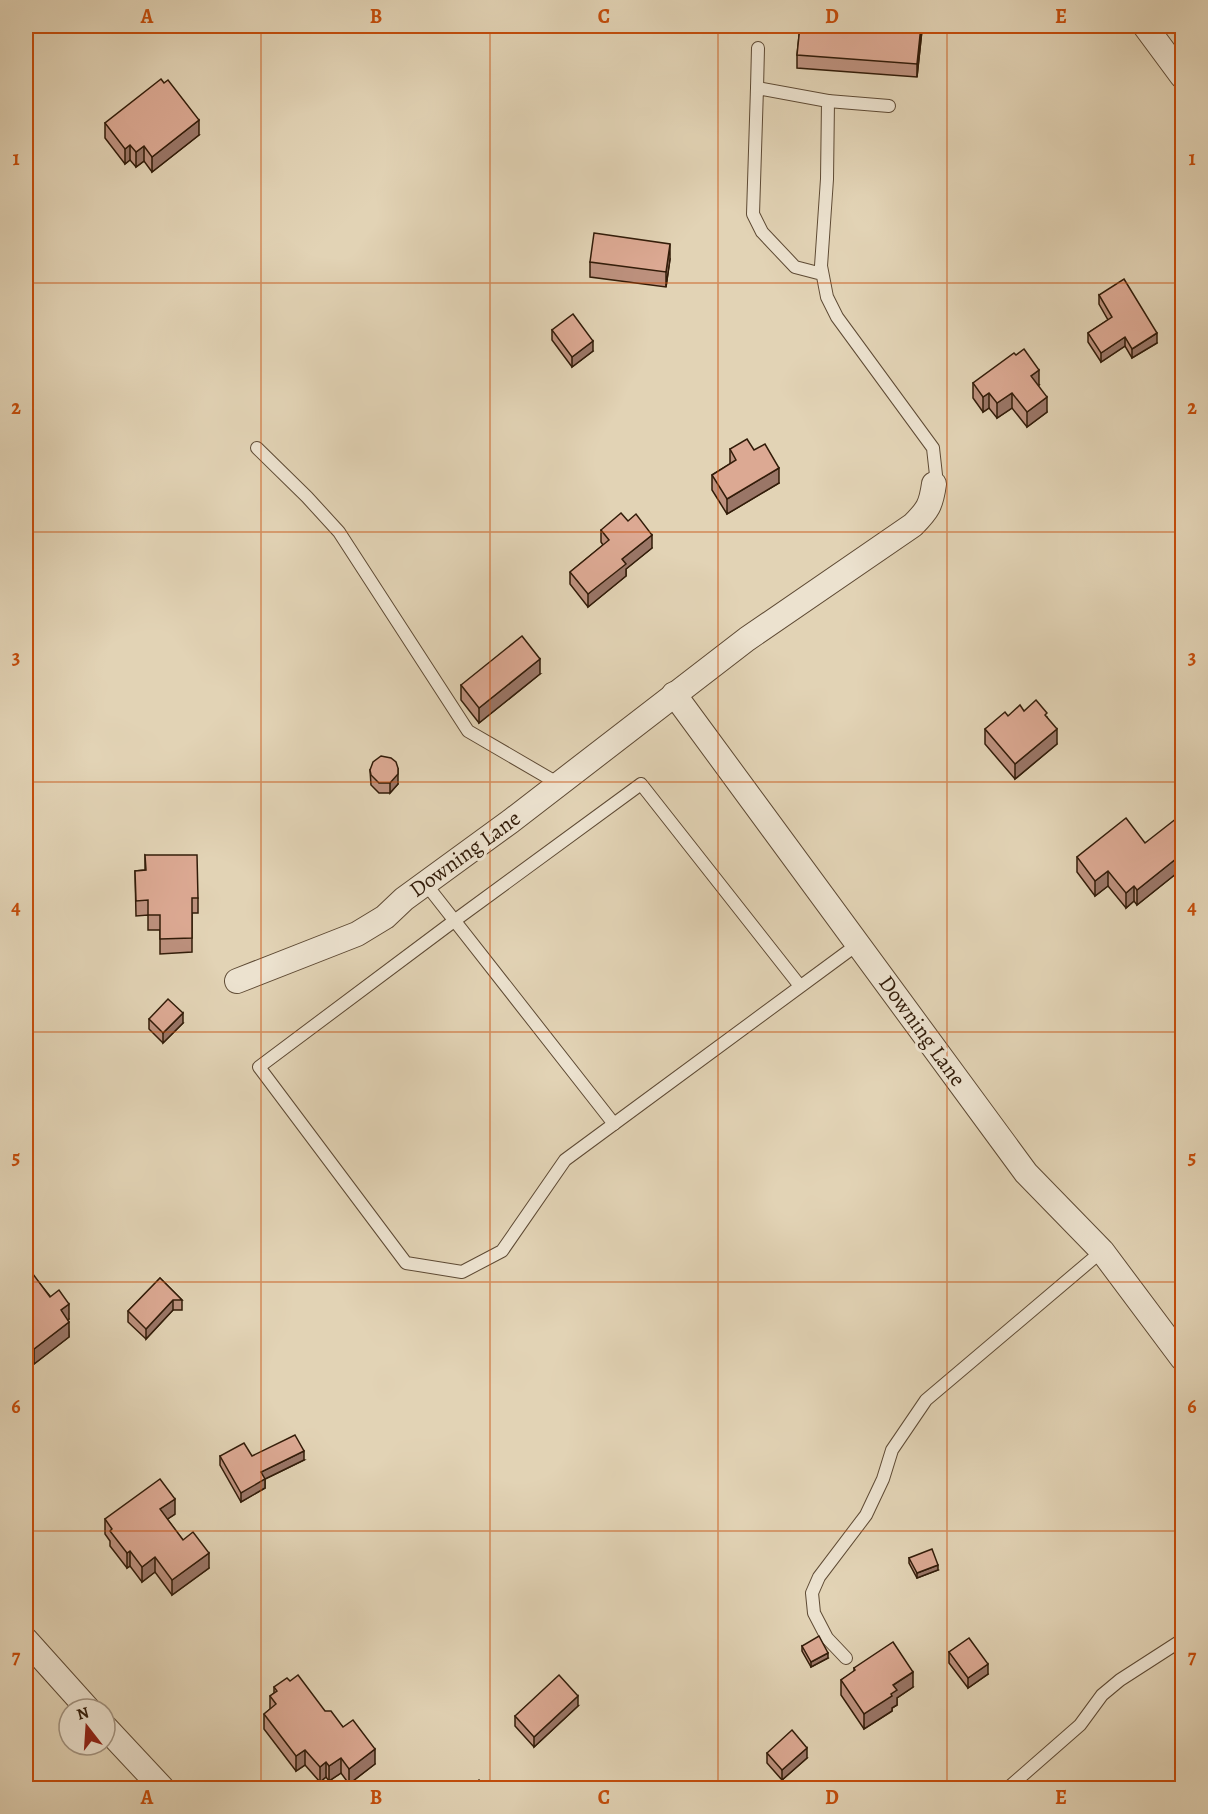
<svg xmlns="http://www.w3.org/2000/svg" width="1208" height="1814" font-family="Alegreya,serif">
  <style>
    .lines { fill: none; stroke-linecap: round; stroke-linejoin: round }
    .service-casing { stroke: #5e4a34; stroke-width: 14 }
    .minor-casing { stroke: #5e4a34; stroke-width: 26 }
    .service { stroke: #ece2cf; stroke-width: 12 }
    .minor { stroke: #ece2cf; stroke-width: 24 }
    .wall { fill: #bd917e; stroke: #321c09; stroke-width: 1.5 }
    .shaded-wall { fill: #9a7667; stroke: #321c09; stroke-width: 1.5 }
    .building { fill: #dca993; stroke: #321c09; stroke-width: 1.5 }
    .grid { fill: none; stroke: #c44d0b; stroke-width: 1.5; stroke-opacity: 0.55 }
    .labels { text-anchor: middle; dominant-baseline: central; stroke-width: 6; stroke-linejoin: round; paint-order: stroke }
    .street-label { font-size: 22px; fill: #321c09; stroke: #ece2cf }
    .neatline { fill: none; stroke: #c44d0b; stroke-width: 2 }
    .grid-label { font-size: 20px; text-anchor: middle; font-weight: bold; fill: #c44d0b }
  </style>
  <rect width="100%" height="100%" fill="#e2d3b5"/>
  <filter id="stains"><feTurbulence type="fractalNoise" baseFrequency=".00333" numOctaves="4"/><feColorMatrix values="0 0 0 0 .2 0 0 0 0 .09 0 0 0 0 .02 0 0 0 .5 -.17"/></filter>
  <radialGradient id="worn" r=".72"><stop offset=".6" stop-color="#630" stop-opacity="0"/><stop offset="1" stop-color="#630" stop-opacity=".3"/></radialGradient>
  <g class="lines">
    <g class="service-casing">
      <g id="service">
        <polyline points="757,88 758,48"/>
        <polyline points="828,101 889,106"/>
        <polyline points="822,274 795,267 762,232 753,214 757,88 828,101 827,179 821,266 827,297 837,317 933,448 936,475 934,484"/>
        <polyline points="257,448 307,497 339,532 468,731 559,784"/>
        <polyline points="425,883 614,1124"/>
        <polyline points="800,986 641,784 454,921 259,1067 406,1263 462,1272 502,1251 565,1160 858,944"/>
        <polyline points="846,1658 827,1638 814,1613 812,1593 819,1577 866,1515 883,1479 892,1450 926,1400 1102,1251"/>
        <polyline points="1008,1788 1080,1725 1102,1695 1120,1680 1182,1640"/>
      </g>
    </g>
    <g class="minor-casing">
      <g id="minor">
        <polyline points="1145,26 1182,76"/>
        <polyline points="674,694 1026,1173 1102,1251 1182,1358"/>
        <path d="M 237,981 L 357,934 L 385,917 L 404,899 L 511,821 L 747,639 L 913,525 C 928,510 931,505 934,484"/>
        <polyline points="26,1640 88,1709"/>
        <polyline points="105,1727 162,1788"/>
      </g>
    </g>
    <use href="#service" class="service"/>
    <use href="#minor" class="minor"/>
  </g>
  <g class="wall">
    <polygon points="800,26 929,26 929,31 922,30 917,77 797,68 797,55"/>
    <polygon points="105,123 199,135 152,172 144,161 136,167 130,160 125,164 105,138"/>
    <polygon points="670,259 666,287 590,277 590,262"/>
    <polygon points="1099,295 1157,343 1132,358 1125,346 1101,362 1088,342 1088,333 1108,320 1099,304"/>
    <polygon points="552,330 593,351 572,367 552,340"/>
    <polygon points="973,383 1039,385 1038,386 1047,412 1027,427 1012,408 997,418 989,408 983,412 973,398"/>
    <polygon points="730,449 754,450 779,483 727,514 712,490 712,475 730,464"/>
    <polygon points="628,521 652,548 626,569 626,576 588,607 570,584 570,572 603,545 601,542 601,530"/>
    <polygon points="540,674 479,723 461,700 461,685"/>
    <polygon points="1024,711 1047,717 1057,744 1015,779 985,744 985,729 1008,716"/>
    <polygon points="370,770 398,784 390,793 379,793 371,785"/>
    <polygon points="1182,825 1182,869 1137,905 1134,901 1126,908 1108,886 1095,896 1077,872 1077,857 1145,843"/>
    <polygon points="145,855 198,898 198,913 192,913 192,952 160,954 160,930 148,930 148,915 136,916 135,871 145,870"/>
    <polygon points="149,1019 183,1023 163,1043 149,1029"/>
    <polygon points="26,1267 69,1319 68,1320 69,1337 34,1364 26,1354"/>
    <polygon points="160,1278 182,1300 182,1310 173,1310 146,1339 128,1322 128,1311"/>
    <polygon points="220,1456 252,1456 304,1460 265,1479 265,1488 241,1502 220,1465"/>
    <polygon points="175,1514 167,1519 183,1540 209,1568 172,1595 155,1572 142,1582 130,1566 127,1568 110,1546 110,1541 105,1534 105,1519"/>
    <polygon points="909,1558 938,1570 917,1578 909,1563"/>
    <polygon points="802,1646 828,1658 811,1667 802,1651"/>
    <polygon points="949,1652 988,1674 968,1688 949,1663"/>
    <polygon points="854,1668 913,1687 897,1698 897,1705 892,1708 892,1711 864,1729 841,1695 841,1680 854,1672"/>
    <polygon points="290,1681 343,1727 375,1764 349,1784 341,1773 329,1781 326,1777 320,1782 305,1765 296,1771 264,1729 264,1714 270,1709 270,1696 274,1693 274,1687"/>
    <polygon points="578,1706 534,1747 515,1726 515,1716"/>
    <polygon points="767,1753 807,1758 782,1780 767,1763"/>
  </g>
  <g class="shaded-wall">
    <polygon points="921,26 922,26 922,30 917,77 917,64"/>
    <polygon points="199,120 199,135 152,172 152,157"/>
    <polygon points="130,145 130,160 125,164 125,149"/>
    <polygon points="144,146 144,161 136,167 136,152"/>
    <polygon points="670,244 670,259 666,287 666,272"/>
    <polygon points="1157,333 1157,343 1132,358 1132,349"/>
    <polygon points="1125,337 1125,346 1101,362 1101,353"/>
    <polygon points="593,341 593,351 572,367 572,357"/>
    <polygon points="1039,370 1039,385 1031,391 1031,376"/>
    <polygon points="989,393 989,408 983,412 983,397"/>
    <polygon points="1012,393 1012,408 997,418 997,403"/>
    <polygon points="1047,397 1047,412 1027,427 1027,412"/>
    <polygon points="779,468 779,483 727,514 727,499"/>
    <polygon points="652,535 652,548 626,569 626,576 588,607 588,594 622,559"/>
    <polygon points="540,659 540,674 479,723 479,708"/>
    <polygon points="1057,729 1057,744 1015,779 1015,764"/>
    <polygon points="398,768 398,784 390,793 390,783"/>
    <polygon points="1182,854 1182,869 1137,905 1137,890"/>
    <polygon points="1108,871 1108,886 1095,896 1095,881"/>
    <polygon points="1134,886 1134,901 1126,908 1126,893"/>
    <polygon points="183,1013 183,1023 163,1043 163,1033"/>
    <polygon points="173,1300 173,1310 146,1339 146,1329"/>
    <polygon points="69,1304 69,1319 61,1325 61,1310"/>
    <polygon points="69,1322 69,1337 34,1364 34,1349"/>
    <polygon points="304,1451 304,1460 265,1479 265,1488 241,1502 241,1493 261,1472"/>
    <polygon points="175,1499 175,1514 160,1524 160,1509"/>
    <polygon points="130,1551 130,1566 127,1568 127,1553"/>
    <polygon points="209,1553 209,1568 172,1595 172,1580"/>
    <polygon points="155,1557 155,1572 142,1582 142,1567"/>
    <polygon points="938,1565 938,1570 917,1578 917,1573"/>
    <polygon points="828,1653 828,1658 811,1667 811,1662"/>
    <polygon points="988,1664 988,1674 968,1688 968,1678"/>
    <polygon points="913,1672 913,1687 897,1698 897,1705 892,1708 892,1711 864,1729 864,1714 893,1685"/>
    <polygon points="578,1696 578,1706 534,1747 534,1737"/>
    <polygon points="807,1748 807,1758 782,1780 782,1770"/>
    <polygon points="375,1749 375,1764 349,1784 349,1769"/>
    <polygon points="305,1750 305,1765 296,1771 296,1756"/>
    <polygon points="341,1758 341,1773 329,1781 329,1766"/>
    <polygon points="326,1762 326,1777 320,1782 320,1767"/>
  </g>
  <g class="building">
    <polygon points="800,26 921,26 917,64 797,55"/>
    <polygon points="161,79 164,83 168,80 199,120 152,157 144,146 136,152 130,145 125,149 105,123"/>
    <polygon points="594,233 670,244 666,272 590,262"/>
    <polygon points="1124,279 1157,333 1132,349 1125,337 1101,353 1088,333 1112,317 1099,295"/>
    <polygon points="573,314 593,341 572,357 552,330"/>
    <polygon points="1024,349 1039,370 1031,376 1047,397 1027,412 1012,393 997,403 989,393 983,397 973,383 1014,353 1016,355"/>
    <polygon points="747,439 754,450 765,444 779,468 727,499 712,475 736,460 730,449"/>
    <polygon points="621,513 628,521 636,514 652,535 622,559 626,564 588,594 570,572 609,540 601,530"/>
    <polygon points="522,636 540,659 479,708 461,685"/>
    <polygon points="1036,700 1047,713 1045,715 1057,729 1015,764 985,729 1005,712 1008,716 1020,705 1024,711"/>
    <polygon points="381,756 391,758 396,762 398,768 398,774 390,783 379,783 371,775 370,770 373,762"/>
    <polygon points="1126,818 1145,843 1177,818 1182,825 1182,854 1137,890 1134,886 1126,893 1108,871 1095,881 1077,857"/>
    <polygon points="145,855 197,855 198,898 192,898 192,938 160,939 160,915 148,915 148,900 136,901 135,871 146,870"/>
    <polygon points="168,999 183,1013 163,1033 149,1019"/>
    <polygon points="27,1266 50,1297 59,1290 69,1304 61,1310 69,1322 34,1349 26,1339 26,1323 28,1322 26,1318 26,1267"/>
    <polygon points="160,1278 182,1300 173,1300 146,1329 128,1311"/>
    <polygon points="295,1435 304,1451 261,1472 265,1479 241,1493 220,1456 244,1443 252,1456"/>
    <polygon points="160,1479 175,1499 160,1509 183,1540 193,1532 209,1553 172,1580 155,1557 142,1567 130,1551 127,1553 110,1531 112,1529 105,1519"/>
    <polygon points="932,1549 938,1565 917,1573 909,1558"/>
    <polygon points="819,1636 828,1653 811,1662 802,1646"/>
    <polygon points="969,1638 988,1664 968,1678 949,1652"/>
    <polygon points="893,1642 913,1672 893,1685 897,1690 891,1694 892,1696 864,1714 841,1680 855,1670 854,1668"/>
    <polygon points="298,1675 325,1711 331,1711 343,1727 353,1720 375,1749 349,1769 341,1758 329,1766 326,1762 320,1767 305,1750 296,1756 264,1714 276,1704 270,1696 277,1691 274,1687 287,1678 290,1681"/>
    <polygon points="559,1675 578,1696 534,1737 515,1716"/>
    <polygon points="792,1730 807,1748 782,1770 767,1753"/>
    <polygon points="479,1780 486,1788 469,1788"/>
  </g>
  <path class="grid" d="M 261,26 L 261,1788M 490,26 L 490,1788M 718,26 L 718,1788M 947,26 L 947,1788M 26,283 L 1182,283M 26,532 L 1182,532M 26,782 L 1182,782M 26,1032 L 1182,1032M 26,1282 L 1182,1282M 26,1531 L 1182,1531"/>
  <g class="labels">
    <g class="street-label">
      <text transform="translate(465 854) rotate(-36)">Downing Lane</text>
      <text transform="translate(922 1031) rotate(54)">Downing Lane</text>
    </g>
  </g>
  <rect width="1208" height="1814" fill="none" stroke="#e2d3b5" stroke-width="66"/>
  <g transform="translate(87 1727) rotate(343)"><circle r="28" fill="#ece2cf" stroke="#a29380" stroke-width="1.5"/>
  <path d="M0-4.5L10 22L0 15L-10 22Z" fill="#8f2418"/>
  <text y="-9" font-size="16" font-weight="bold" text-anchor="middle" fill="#321c09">N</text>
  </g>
  <rect x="33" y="33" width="1142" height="1748" class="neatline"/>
  <g class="grid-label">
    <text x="147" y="23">A</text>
    <text x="376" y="23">B</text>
    <text x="604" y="23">C</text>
    <text x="832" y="23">D</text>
    <text x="1061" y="23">E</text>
    <text x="16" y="165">1</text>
    <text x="1192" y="165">1</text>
    <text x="16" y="414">2</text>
    <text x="1192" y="414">2</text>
    <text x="16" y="664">3</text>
    <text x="1192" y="664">3</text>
    <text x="16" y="914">4</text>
    <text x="1192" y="914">4</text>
    <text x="16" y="1164">5</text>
    <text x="1192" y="1164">5</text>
    <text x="16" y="1413">6</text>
    <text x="1192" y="1413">6</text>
    <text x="16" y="1663">7</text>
    <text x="1192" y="1663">7</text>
    <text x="147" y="1804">A</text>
    <text x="376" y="1804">B</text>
    <text x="604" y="1804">C</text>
    <text x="832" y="1804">D</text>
    <text x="1061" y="1804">E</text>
  </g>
  <rect width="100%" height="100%" filter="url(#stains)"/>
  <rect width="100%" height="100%" fill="url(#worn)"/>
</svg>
